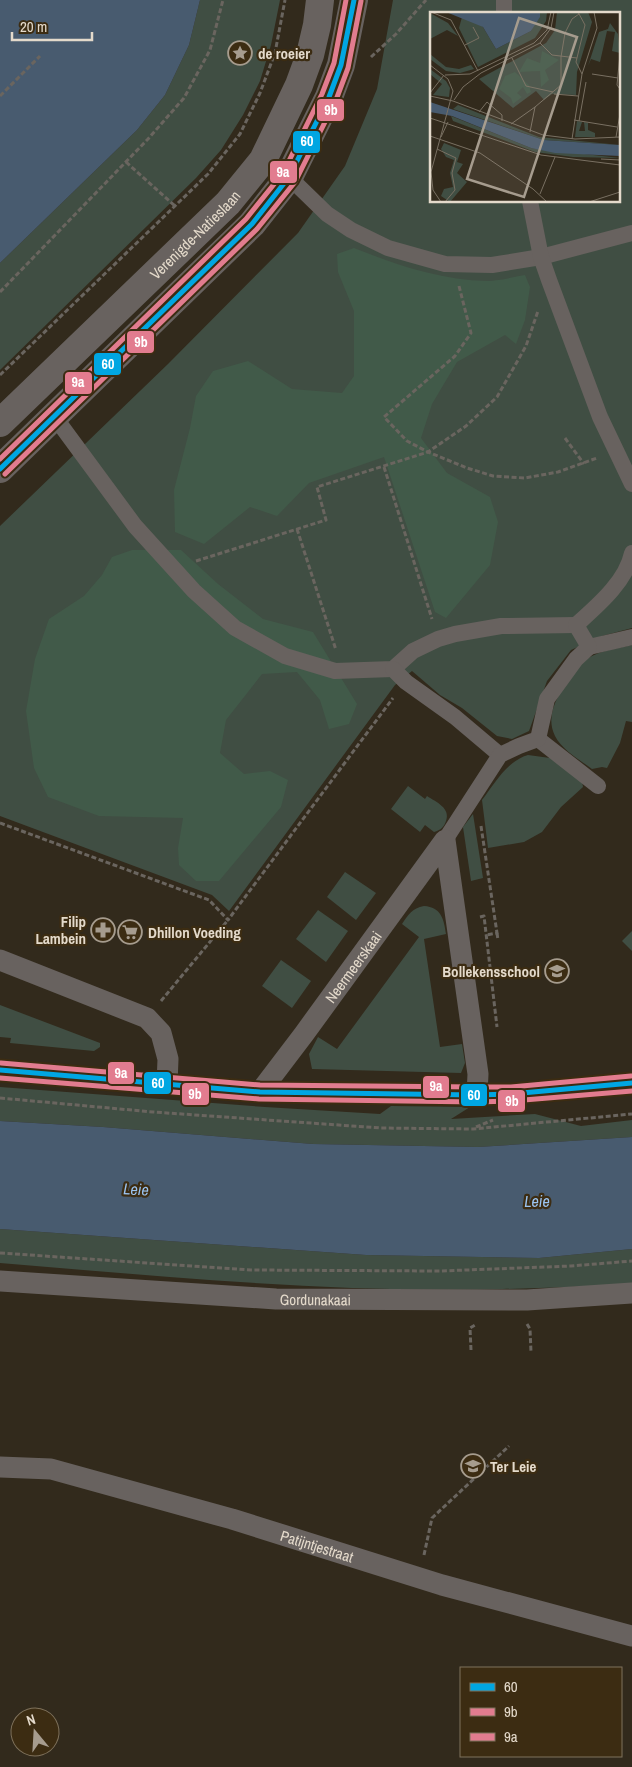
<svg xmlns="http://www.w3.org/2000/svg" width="632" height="1767" font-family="'Archivo Narrow',sans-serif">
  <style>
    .green { fill: #404e43; fill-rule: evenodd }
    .forest { fill: #415a49 }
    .water { fill: #485b6f }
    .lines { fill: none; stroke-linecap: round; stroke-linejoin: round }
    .path { stroke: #6a655f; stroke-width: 3; stroke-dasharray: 5 2.5; stroke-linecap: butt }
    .pedestrian { stroke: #68625f; stroke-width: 16 }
    .minor { stroke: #68625f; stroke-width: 21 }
    .tertiary { stroke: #68625f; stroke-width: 28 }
    .bus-1-casing { stroke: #3c2c12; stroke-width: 9 }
    .bus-2-casing { stroke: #3c2c12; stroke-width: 9 }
    .bus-3-casing { stroke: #3c2c12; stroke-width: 9 }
    .bus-1 { stroke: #00a6e2; stroke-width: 5 }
    .bus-2 { stroke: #e27c8f; stroke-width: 5 }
    .bus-3 { stroke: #e27c8f; stroke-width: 5 }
    .labels { text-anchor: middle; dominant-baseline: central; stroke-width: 4.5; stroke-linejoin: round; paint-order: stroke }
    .poi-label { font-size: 15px; font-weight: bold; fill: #e4dacb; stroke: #3c2c12; text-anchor: start }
    .street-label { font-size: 15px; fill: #e4dacb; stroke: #3c2c12 }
    .water-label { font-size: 16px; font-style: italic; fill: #9bc4f1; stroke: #3c2c12 }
    .inset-road { fill: none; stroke: #797062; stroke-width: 1 }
    .view { fill: #a69c8e; fill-opacity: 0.15; stroke: #a69c8e; stroke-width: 2.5 }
    .inset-edge { fill: none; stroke: #e4dacb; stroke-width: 2.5 }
    .line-badge { stroke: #3c2c12; stroke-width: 2 }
    .badge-label { font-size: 14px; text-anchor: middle; font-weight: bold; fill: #fff }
  </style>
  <rect width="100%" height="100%" fill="#322a1c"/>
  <g class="green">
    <polygon points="200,0 280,0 271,45 260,81 243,115 221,150 196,178 0,370 0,263 137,130 165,95 189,45"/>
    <path d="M 393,0 L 632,0 L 632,628 L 602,636 L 571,650 L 547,681 L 529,731 L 512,739 L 497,736 L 462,708 L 440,695 L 412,671 L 395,685 L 229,911 L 212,895 L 0,816 L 0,526 L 168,364 L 298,233 L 345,166 L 377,89 ZM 431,14 L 618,14 L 618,201 L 431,201 Z"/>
    <path d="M 632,645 L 632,722 L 626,721 L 620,743 L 607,768 L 602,767 L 592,769 C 580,760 562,750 555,736 C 544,714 560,692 572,675 C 575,672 578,666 581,663 C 595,651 615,649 632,645 Z"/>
    <path d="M 528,755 L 550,758 L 582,781 L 583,787 L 561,807 L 542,832 L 524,842 L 488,848 L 482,800 C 495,783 507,761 528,755 Z"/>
    <path d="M 408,786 L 425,799 L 427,796 C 436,802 451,808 446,821 C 444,827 441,830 434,832 L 425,825 L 420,832 L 391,809 Z"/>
    <polygon points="473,814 483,878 471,881 463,827"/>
    <polygon points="345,872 376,893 356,920 327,897"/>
    <path d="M 424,906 C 441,907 444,919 446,934 L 424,939 L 440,1047 L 462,1044 L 465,1063 L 461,1073 L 312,1069 L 309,1054 L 318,1037 L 337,1049 L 419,937 L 402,924 C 408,915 412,908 424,906 Z"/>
    <polygon points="318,910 348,931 326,962 296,939"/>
    <polygon points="632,931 632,951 622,941"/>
    <polygon points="281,960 311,981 292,1008 262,986"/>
    <polygon points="0,1005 100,1043 100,1047 94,1051 10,1043 11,1038 0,1037"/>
    <polygon points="0,1087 265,1107 380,1114 391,1106 470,1107 451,1119 535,1114 581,1126 632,1120 632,1137 478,1147 313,1144 103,1127 0,1121"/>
    <path d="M 0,1229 L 366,1255 L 539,1258 L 632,1249 L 632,1283 C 589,1287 546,1288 503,1289 C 335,1293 168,1277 0,1263 Z"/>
  </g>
  <g class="forest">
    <path d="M 354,248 C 397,265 440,280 487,281 C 499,281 513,277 525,275 L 530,287 L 525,320 L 516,344 L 505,335 L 457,362 L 432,404 L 421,438 L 447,473 L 490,497 L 498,522 L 490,565 L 446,618 L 435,612 L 384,457 L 309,483 L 277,516 L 250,507 L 204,544 L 175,532 L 174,490 L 190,428 L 196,396 L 213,371 L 248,361 L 292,389 L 342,393 L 354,376 L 354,311 L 338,272 L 337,254 Z"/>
    <polygon points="132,550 181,550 218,584 263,619 313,632 357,704 349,724 329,729 320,700 297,672 262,674 226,720 220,753 244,774 270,771 288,780 281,807 219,881 196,881 179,865 178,848 183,818 99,816 48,797 34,768 26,711 35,659 49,619 84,596 102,575 112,557"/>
  </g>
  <g class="water">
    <polygon points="0,0 200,0 189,45 165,95 137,130 0,263"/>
    <polygon points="0,1121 103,1127 313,1144 478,1147 632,1137 632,1249 539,1258 366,1255 0,1229"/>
  </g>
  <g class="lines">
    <g class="path">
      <polyline points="371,57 396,34 426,0"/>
      <polyline points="0,96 40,56"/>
      <polyline points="126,162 175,206"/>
      <polyline points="459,286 471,333 455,356 384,417 407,441 428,452 467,468 493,476 525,478 558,472 597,458"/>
      <polyline points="0,292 148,139 184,98 210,50 223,0"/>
      <polyline points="0,375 208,174 240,134 260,93 275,53 285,0"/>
      <polyline points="565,438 584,464"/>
      <polyline points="384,467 432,619"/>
      <polyline points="297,529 336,650"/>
      <polyline points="196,561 326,520 317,487 428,452 466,426 497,397 526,346 538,311"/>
      <polyline points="0,823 209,900 228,920 393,698"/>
      <polyline points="481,826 497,933 486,935"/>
      <polyline points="480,917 484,916 497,1027"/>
      <polyline points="497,933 498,940"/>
      <polyline points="161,1001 228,920"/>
      <polyline points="0,1098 153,1112 381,1128 473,1129 632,1114"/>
      <polyline points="476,1127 493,1120"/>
      <polyline points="0,1253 251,1270 440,1271 571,1266 632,1261"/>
      <polyline points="527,1324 530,1329 531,1352"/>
      <polyline points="471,1350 470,1328 475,1325"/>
      <polyline points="424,1555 432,1518 509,1446"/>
    </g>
    <g class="pedestrian">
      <polyline points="504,0 504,14"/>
      <polyline points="289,177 327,214 351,230 388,248 445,264 492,265 541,257 632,233"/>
      <polyline points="530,201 541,257 549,280 600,417 632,484"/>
      <polyline points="54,416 135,526 194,591 235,628 285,656 335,671 393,669 413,651 438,639 455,634 501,626 576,625"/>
      <polyline points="589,647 632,637"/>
      <polyline points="393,669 406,682 455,717 500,755"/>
      <polyline points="538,739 598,786"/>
      <path d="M 445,840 L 500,755 L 519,746 L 538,739 L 547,699 L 576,659 L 589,647 L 576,625 C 597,606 626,582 632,553"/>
    </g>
    <g class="minor">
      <polyline points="0,960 147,1018 161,1033 168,1059 167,1084"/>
      <polyline points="0,1070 260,1092 477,1095 511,1094 632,1083"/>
      <path id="s1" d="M 260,1092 L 304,1034 L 445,840 L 478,1074 L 477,1095"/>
      <path id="s2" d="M 0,1281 L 276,1299 L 527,1300 L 632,1293"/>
      <path id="s3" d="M 0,1467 L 51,1469 L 232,1519 L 442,1585 L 632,1636"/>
    </g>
    <g class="tertiary">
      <path id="s4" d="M 0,423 L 228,203 L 263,160 L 299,85 L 310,55 L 317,25 L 320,0"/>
      <polyline points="0,469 252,224 289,177 329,97 341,65 354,0"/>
    </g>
    <g class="bus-1-casing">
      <g id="bus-1">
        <polyline points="0,469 252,224 289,177 329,97 341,65 354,0"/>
        <polyline points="0,1070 260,1092 477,1095 511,1094 632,1083"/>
      </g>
    </g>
    <g class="bus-2-casing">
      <g id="bus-2">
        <polyline points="5,474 257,229 295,182 336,100 348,68 361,1"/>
        <polyline points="0,1078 259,1099 477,1102 512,1101 632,1091"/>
      </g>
    </g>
    <g class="bus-3-casing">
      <g id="bus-3">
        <polyline points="0,459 246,219 283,173 322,94 334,63 346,0"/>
        <polyline points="1,1063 260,1085 477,1087 511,1087 631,1076"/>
      </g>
    </g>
    <use href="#bus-1" class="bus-1"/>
    <use href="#bus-2" class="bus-2"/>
    <use href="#bus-3" class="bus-3"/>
  </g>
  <defs>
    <g id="sight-ring" transform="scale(1.25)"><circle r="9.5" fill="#3c2c12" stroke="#a69c8e" stroke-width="1.5"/><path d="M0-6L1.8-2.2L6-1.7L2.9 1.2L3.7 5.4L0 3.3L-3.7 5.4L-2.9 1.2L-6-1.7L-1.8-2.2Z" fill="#a69c8e"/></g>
    <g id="pharmacy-ring" transform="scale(1.25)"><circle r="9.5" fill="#3c2c12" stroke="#a69c8e" stroke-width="1.5"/><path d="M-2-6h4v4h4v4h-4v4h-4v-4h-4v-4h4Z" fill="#a69c8e"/></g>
    <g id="supermarket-ring" transform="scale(1.25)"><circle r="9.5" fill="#3c2c12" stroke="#a69c8e" stroke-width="1.5"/><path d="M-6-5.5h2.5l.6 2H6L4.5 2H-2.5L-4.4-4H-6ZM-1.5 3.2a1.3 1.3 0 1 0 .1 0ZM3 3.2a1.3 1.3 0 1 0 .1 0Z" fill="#a69c8e"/></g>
    <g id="school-ring" transform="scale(1.25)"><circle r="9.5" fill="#3c2c12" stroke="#a69c8e" stroke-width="1.5"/><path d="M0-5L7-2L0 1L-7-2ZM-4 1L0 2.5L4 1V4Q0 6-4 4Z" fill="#a69c8e"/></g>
  </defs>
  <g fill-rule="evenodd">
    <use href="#sight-ring" x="240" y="53"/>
    <use href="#pharmacy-ring" x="103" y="930"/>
    <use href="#supermarket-ring" x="130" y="932"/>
    <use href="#school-ring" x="557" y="971"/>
    <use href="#school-ring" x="473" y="1466"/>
  </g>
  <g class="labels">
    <g class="poi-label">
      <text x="258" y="53">de roeier</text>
      <text x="86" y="921" text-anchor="end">Filip<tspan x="86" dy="17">Lambein</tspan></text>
      <text x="148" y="932">Dhillon Voeding</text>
      <text x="540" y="971" text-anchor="end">Bollekensschool</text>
      <text x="490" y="1466">Ter Leie</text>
    </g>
    <g class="street-label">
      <text stroke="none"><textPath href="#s4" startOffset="271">Verenigde-Natieslaan</textPath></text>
      <text stroke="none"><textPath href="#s1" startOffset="156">Neermeerskaai</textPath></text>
      <text stroke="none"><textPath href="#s2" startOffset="316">Gordunakaai</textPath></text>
      <text stroke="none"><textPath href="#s3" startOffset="328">Patijntjestraat</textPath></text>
    </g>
    <g class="water-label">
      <text transform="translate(136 1189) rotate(3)">Leie</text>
      <text x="537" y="1201">Leie</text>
    </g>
  </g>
  <g transform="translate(430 12)">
    <rect width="190" height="190" fill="#322a1c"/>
    <path d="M 110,0 L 117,0 L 116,9 L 105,26 L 48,55 L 29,16 L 32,5 L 47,10 L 53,15 L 66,37 L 101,19 ZM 127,0 L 158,0 L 162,10 L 147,60 L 146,83 L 122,82 L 114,88 L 106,79 L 83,96 L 49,67 L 116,31 L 125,18 ZM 0,1 L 18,11 L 28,24 L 17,18 L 0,27 ZM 180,11 L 188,22 L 190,41 L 182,39 L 185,20 L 177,19 L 170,50 L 161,47 L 158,54 L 169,20 L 178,17 ZM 0,42 L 16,55 L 29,57 L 41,53 L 44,57 L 30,61 L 16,59 L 0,47 ZM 0,57 L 16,69 L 20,76 L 19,85 L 3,83 L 12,72 L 0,62 ZM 28,93 L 109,125 L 190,133 L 114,128 L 23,97 ZM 21,104 L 101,136 L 190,146 L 143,145 L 105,140 L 23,109 ZM 147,109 L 152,110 L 149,119 L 155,119 L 154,110 L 158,111 L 158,118 L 165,121 L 165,125 L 145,125 ZM 14,131 L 31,138 L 27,150 L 33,152 L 27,161 L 37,170 L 20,190 L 11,184 L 14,177 L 23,175 L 20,161 L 24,148 L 16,145 L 11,137 Z" fill="#404e43"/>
    <path d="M 112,39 L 129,48 L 115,58 L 119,68 L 111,75 L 110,59 L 89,60 L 97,46 L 110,51 ZM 85,60 L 99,73 L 101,80 L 97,82 L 93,75 L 87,81 L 92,85 L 83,92 L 81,86 L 69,77 L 75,64 Z" fill="#415a49"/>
    <path d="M 16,0 L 110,0 L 110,5 L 101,19 L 66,37 L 53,15 ZM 0,90 L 114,128 L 190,133 L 190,144 L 125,141 L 101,136 L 22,104 L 0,100 Z" fill="#485b6f"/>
    <path class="inset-road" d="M 1,0 L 21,8 L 48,59M 148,0 L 155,13 L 146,50 L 152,62M 110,31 L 122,43 L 147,46M 35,33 L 49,26 L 43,15M 190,42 L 187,73 L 190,77M 82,46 L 96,74 L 123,80M 0,53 L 18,67 L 23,79 L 1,160 L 3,178 L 11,190M 162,62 L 188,66M 15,63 L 40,62 L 104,31 L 117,18 L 121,0M 0,81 L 14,63M 124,82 L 148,84M 0,84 L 23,89 L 113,123 L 145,127 L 190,125M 24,88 L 33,75 L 51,61 L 110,31 L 121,16 L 124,0M 105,95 L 131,73 L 131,45 L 135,21 L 142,7 L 149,2M 49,100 L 57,90 L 72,103 L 72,109M 0,106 L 111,143 L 190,153M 144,108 L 187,115M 149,109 L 156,70M 81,112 L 105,95 L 100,120M 0,124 L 50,141 L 103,177 L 117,190M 11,125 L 18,110M 186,125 L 190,102M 142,127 L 152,62 L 167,16 L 164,0M 7,137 L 26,146 L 22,161 L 25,178 L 15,190M 171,147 L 190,148M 110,182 L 125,145M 159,190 L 190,180"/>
    <path class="view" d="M 89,6 L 147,25 L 94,185 L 37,167 Z"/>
    <rect width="190" height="190" class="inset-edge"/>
  </g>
  <g class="line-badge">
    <rect x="316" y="98" width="29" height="24" rx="5" fill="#e27c8f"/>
    <rect x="292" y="130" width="29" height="24" rx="5" fill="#00a6e2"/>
    <rect x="269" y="160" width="29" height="24" rx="5" fill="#e27c8f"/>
    <rect x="126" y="330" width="29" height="24" rx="5" fill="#e27c8f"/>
    <rect x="93" y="352" width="29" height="24" rx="5" fill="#00a6e2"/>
    <rect x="64" y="371" width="29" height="24" rx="5" fill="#e27c8f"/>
    <rect x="107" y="1061" width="28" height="24" rx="5" fill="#e27c8f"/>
    <rect x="143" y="1071" width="29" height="24" rx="5" fill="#00a6e2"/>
    <rect x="422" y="1075" width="28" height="24" rx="5" fill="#e27c8f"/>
    <rect x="181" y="1082" width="29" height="24" rx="5" fill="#e27c8f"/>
    <rect x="460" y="1083" width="28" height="24" rx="5" fill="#00a6e2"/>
    <rect x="497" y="1089" width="29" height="24" rx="5" fill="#e27c8f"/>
  </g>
  <g class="badge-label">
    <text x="331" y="115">9b</text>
    <text x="307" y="146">60</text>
    <text x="283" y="177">9a</text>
    <text x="141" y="347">9b</text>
    <text x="108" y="369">60</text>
    <text x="78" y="387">9a</text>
    <text x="121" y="1078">9a</text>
    <text x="158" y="1088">60</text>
    <text x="436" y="1091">9a</text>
    <text x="195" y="1099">9b</text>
    <text x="474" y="1100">60</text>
    <text x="512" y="1106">9b</text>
  </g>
  <rect x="460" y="1667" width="162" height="90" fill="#3c2c12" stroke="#7f725c"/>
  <rect x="470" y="1683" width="25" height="8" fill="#00a6e2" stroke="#7f725c"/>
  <text x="504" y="1692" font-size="15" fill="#e4dacb">60</text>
  <rect x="470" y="1708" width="25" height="8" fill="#e27c8f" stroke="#7f725c"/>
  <text x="504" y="1717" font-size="15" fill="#e4dacb">9b</text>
  <rect x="470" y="1733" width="25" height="8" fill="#e27c8f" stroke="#7f725c"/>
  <text x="504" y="1742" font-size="15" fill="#e4dacb">9a</text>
  <g transform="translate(35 1732) rotate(342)"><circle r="24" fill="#3c2c12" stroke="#7f725c"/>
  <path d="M0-4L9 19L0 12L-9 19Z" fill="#a69c8e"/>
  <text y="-8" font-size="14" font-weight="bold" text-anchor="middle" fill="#e4dacb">N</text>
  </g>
  <path d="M12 32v8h80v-8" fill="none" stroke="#e4dacb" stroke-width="2.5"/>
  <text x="20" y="32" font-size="15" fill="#e4dacb" stroke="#3c2c12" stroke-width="4" paint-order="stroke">20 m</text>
</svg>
